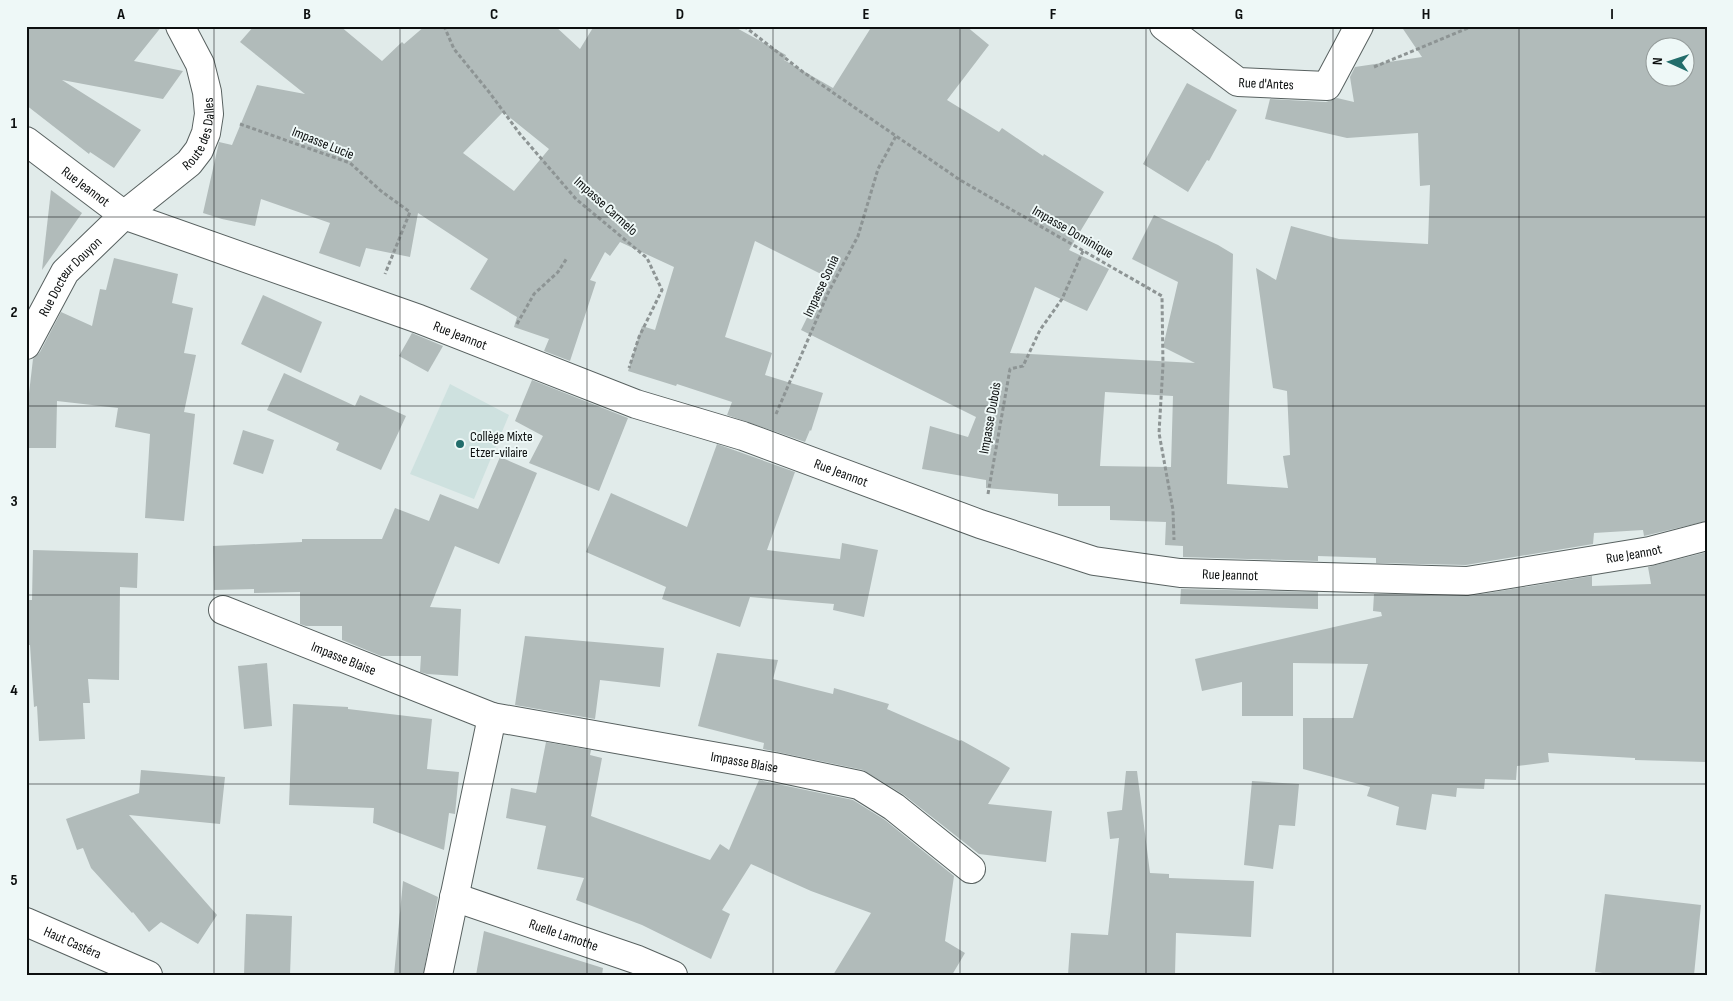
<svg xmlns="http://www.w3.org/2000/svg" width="1733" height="1001" font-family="'Sofia Sans Condensed',sans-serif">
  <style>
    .built { fill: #cee1df }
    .building { fill: #b1bbba; fill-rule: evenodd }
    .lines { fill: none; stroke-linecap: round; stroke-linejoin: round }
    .minor-casing { stroke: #586160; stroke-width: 30 }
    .path { stroke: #8d9494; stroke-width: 3; stroke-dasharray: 4 2.5; stroke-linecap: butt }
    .minor { stroke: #fff; stroke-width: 28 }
    .grid { fill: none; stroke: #0c0f0f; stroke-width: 1; stroke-opacity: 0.55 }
    .poi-dot { fill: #226d6b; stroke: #eef8f7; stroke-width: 2 }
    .labels { text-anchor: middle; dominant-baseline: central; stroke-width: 4; stroke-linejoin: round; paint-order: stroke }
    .street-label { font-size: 14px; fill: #0c0f0f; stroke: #eef8f7 }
    .poi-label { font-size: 14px; fill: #0c0f0f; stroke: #eef8f7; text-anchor: start }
    .neatline { fill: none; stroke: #0c0f0f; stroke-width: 2 }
    .grid-label { font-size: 16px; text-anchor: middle; font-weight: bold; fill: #0c0f0f }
  </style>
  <rect width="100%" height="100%" fill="#e1ebea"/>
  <polygon class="built" points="450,384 509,415 474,499 410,474"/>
  <g class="building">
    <polygon points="26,26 162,26 134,61 183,71 163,99 62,80 141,130 114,168 90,152 89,154 26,105"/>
    <path d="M 254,26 L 340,26 L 382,61 L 402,42 L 404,44 L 425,26 L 555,26 L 580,49 L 594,26 L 733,26 L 786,55 L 784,60 L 833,88 L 872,26 L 966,26 L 989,45 L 947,100 L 999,132 L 1002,128 L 1043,156 L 1044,154 L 1104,192 L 1069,250 L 1109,269 L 1087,311 L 1035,287 L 1010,353 L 1195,363 L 1163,347 L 1178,282 L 1132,259 L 1154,215 L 1218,245 L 1233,254 L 1227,484 L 1288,488 L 1283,456 L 1290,455 L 1287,391 L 1273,388 L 1256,268 L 1276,280 L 1291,226 L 1339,239 L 1428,244 L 1430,185 L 1420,186 L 1418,133 L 1347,138 L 1265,119 L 1270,99 L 1326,102 L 1337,98 L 1354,102 L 1350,77 L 1355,67 L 1422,57 L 1401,26 L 1707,26 L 1707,521 L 1644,536 L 1643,530 L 1594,533 L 1593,544 L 1466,565 L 1376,563 L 1376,558 L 1318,556 L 1318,561 L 1183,557 L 1183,546 L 1165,545 L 1166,522 L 1110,520 L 1110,506 L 1058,506 L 1058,494 L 986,488 L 986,480 L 922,469 L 930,426 L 968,437 L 976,417 L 801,330 L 827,277 L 755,241 L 725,337 L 772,353 L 765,375 L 823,393 L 811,431 L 810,430 L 805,442 L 727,415 L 732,402 L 677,384 L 676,386 L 628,371 L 642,326 L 655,330 L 674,267 L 620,242 L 610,256 L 605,252 L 590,280 L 596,282 L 570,361 L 544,351 L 549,339 L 514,327 L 517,317 L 470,289 L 488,259 L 418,213 L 410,257 L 366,248 L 360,267 L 319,253 L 330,223 L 261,199 L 255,226 L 222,219 L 203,213 L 219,142 L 232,145 L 257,85 L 305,94 L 240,42 ZM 1656,48 L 1686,48 L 1686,78 L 1656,78 ZM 503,112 L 549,149 L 514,191 L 463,153 ZM 1105,392 L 1173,396 L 1171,467 L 1100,466 Z"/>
    <polygon points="1187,83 1237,110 1209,161 1207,160 1188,192 1143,164"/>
    <polygon points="51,190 82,213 42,270"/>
    <polygon points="114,258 178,274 172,303 193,308 184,353 196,355 184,412 195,414 184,521 145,518 150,434 115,427 118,408 57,401 56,448 26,448 26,419 33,359 40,352 61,312 92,326 100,289 106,290"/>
    <polygon points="263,295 322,322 301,373 241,344"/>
    <polygon points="412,333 443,346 428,372 399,356"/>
    <polygon points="284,373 355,406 360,395 406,416 381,470 336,450 339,443 267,410"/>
    <polygon points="532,380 628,418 599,491 529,463 543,436 515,421"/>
    <polygon points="243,430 274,440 263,474 233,464"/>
    <polygon points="717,444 795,472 767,550 840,559 842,543 878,550 864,617 833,610 834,604 750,597 740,627 662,599 666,587 586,552 611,493 687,527"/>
    <polygon points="500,457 537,473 499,564 455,546 430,607 461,609 458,676 427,674 420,672 421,656 381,656 342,640 342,626 306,626 300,624 300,592 254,593 254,589 214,590 213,546 302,542 302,539 382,539 395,508 429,521 440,494 478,509"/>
    <polygon points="33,550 138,553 137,588 120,587 119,680 88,679 90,703 83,703 85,739 39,741 37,706 34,707 30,645 27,645 27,600 32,600"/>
    <polygon points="1707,552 1706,762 1635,760 1635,758 1548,753 1549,762 1517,766 1516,780 1485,779 1484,789 1457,788 1456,797 1432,794 1426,830 1396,825 1399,807 1367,796 1370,787 1303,769 1303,718 1353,718 1368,664 1293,663 1293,716 1242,716 1242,682 1202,691 1195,659 1382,616 1381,612 1373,611 1374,594 1470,596 1592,576 1592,586 1651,584 1648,567"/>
    <polygon points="1181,589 1318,592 1318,609 1180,604"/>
    <polygon points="525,636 664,648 660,687 600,680 595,719 515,705"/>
    <polygon points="717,653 778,660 773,679 833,694 834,688 889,704 887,709 960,741 961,740 997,760 1010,768 988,804 1052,811 1046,862 979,854 904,795 863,770 763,749 764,743 698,726"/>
    <polygon points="267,663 272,726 244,729 238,666"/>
    <polygon points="293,704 348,707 348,709 432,719 427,769 459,772 455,814 449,813 444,850 373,823 374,808 289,805"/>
    <polygon points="546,742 591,750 590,755 602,758 591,816 710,860 720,844 729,850 759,780 853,800 885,820 954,876 945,941 965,953 952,975 833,975 871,913 811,891 751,864 722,910 730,914 711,959 642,925 576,900 584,878 537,869 546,826 506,818 511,788 536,793"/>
    <polygon points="141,770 225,777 220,824 129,815 217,915 198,944 161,922 149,932 133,912 132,913 91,868 83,848 77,850 66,819 139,793"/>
    <polygon points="1126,771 1137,771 1150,873 1169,874 1169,878 1254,881 1251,937 1176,933 1175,975 1068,975 1071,933 1108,935 1119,838 1110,839 1107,812 1122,810"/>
    <polygon points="1252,781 1299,784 1295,826 1279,825 1273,869 1244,865"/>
    <polygon points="403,881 438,897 423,975 394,975"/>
    <polygon points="1605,894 1701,905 1694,975 1618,975 1595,972"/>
    <polygon points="246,914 292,916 290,975 244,975"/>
    <polygon points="484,931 603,968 602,975 476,975"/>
  </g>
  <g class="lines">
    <g class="minor-casing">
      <g id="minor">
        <path id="s1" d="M 1164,26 L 1238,82 L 1327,86 L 1359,26"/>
        <path id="s2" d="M 26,141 L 124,215 L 419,319 L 636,404 L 743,436 L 980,524 L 1094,561 L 1180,573 L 1467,581 L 1650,551 L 1707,536"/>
        <path id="s3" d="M 26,345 L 65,272 L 124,215 L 189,163 L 199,150 L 206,133 L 209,114 L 207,92 L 200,64 L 180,26"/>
        <path id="s4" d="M 223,610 L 492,717"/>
        <path id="s5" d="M 454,897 L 638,960 L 673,975"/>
        <path id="s6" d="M 26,922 L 148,975"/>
        <path id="s7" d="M 438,975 L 492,717 L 774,767 L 859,785 L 894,807 L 971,869"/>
      </g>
    </g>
    <g class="path">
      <polyline points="444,26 454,49 489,92 520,134 576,199 647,258 662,290 639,337 629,368"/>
      <polyline points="744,26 803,72 960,180 1162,296 1163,365 1159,433 1173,510 1174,540"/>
      <polyline points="1374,67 1473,26"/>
      <polyline points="240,124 350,163 381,191 410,212 385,274"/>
      <polyline points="517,324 534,294 558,272 567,258"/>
      <polyline points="776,414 828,293 858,236 878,169 896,136"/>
      <polyline points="988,494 1010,369 1023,366 1040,330 1062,299 1083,251"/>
    </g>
    <use href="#minor" class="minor"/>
  </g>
  <path class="grid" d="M 214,26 L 214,975M 400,26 L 400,975M 587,26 L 587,975M 773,26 L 773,975M 960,26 L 960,975M 1146,26 L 1146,975M 1333,26 L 1333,975M 1519,26 L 1519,975M 26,217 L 1707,217M 26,406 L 1707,406M 26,595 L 1707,595M 26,784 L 1707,784"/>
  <circle class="poi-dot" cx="460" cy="444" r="5"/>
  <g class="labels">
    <g class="street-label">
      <text stroke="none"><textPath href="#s1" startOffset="121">Rue d'Antes</textPath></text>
      <text stroke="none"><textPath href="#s3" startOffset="280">Route des Dalles</textPath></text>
      <text transform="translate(323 143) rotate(22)">Impasse Lucie</text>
      <text stroke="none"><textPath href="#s2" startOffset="75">Rue Jeannot</textPath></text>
      <text transform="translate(606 206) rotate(42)">Impasse Carmelo</text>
      <text transform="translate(1073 232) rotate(30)">Impasse Dominique</text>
      <text stroke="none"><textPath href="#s3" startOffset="82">Rue Docteur Douyon</textPath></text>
      <text transform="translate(821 286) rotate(-65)">Impasse Sonia</text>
      <text stroke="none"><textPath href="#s2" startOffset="480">Rue Jeannot</textPath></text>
      <text transform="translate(990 418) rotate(-80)">Impasse Dubois</text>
      <text stroke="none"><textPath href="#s2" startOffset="885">Rue Jeannot</textPath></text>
      <text stroke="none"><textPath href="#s2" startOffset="1696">Rue Jeannot</textPath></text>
      <text stroke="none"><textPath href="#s2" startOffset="1290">Rue Jeannot</textPath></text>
      <text stroke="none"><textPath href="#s4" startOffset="130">Impasse Blaise</textPath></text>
      <text stroke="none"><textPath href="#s7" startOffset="520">Impasse Blaise</textPath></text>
      <text stroke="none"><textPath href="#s5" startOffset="116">Ruelle Lamothe</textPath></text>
      <text stroke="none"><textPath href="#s6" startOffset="51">Haut Castéra</textPath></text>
    </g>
    <g class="poi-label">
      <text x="470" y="436">Collège Mixte<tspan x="470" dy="16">Etzer-vilaire</tspan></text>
    </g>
  </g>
  <rect width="1733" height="1001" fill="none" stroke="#eef8f7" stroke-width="55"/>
  <g transform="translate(1670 62) rotate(273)"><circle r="24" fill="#eef8f7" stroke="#949b9a"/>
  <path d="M0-4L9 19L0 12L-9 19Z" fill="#226d6b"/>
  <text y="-8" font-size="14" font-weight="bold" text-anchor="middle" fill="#0c0f0f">N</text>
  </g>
  <rect x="28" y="28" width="1678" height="946" class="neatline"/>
  <g class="grid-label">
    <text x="121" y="19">A</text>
    <text x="307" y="19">B</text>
    <text x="494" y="19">C</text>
    <text x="680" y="19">D</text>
    <text x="866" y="19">E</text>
    <text x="1053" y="19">F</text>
    <text x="1239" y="19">G</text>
    <text x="1426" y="19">H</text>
    <text x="1612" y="19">I</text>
    <text x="14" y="128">1</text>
    <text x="14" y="317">2</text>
    <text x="14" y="506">3</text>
    <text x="14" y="695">4</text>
    <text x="14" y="885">5</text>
  </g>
</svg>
